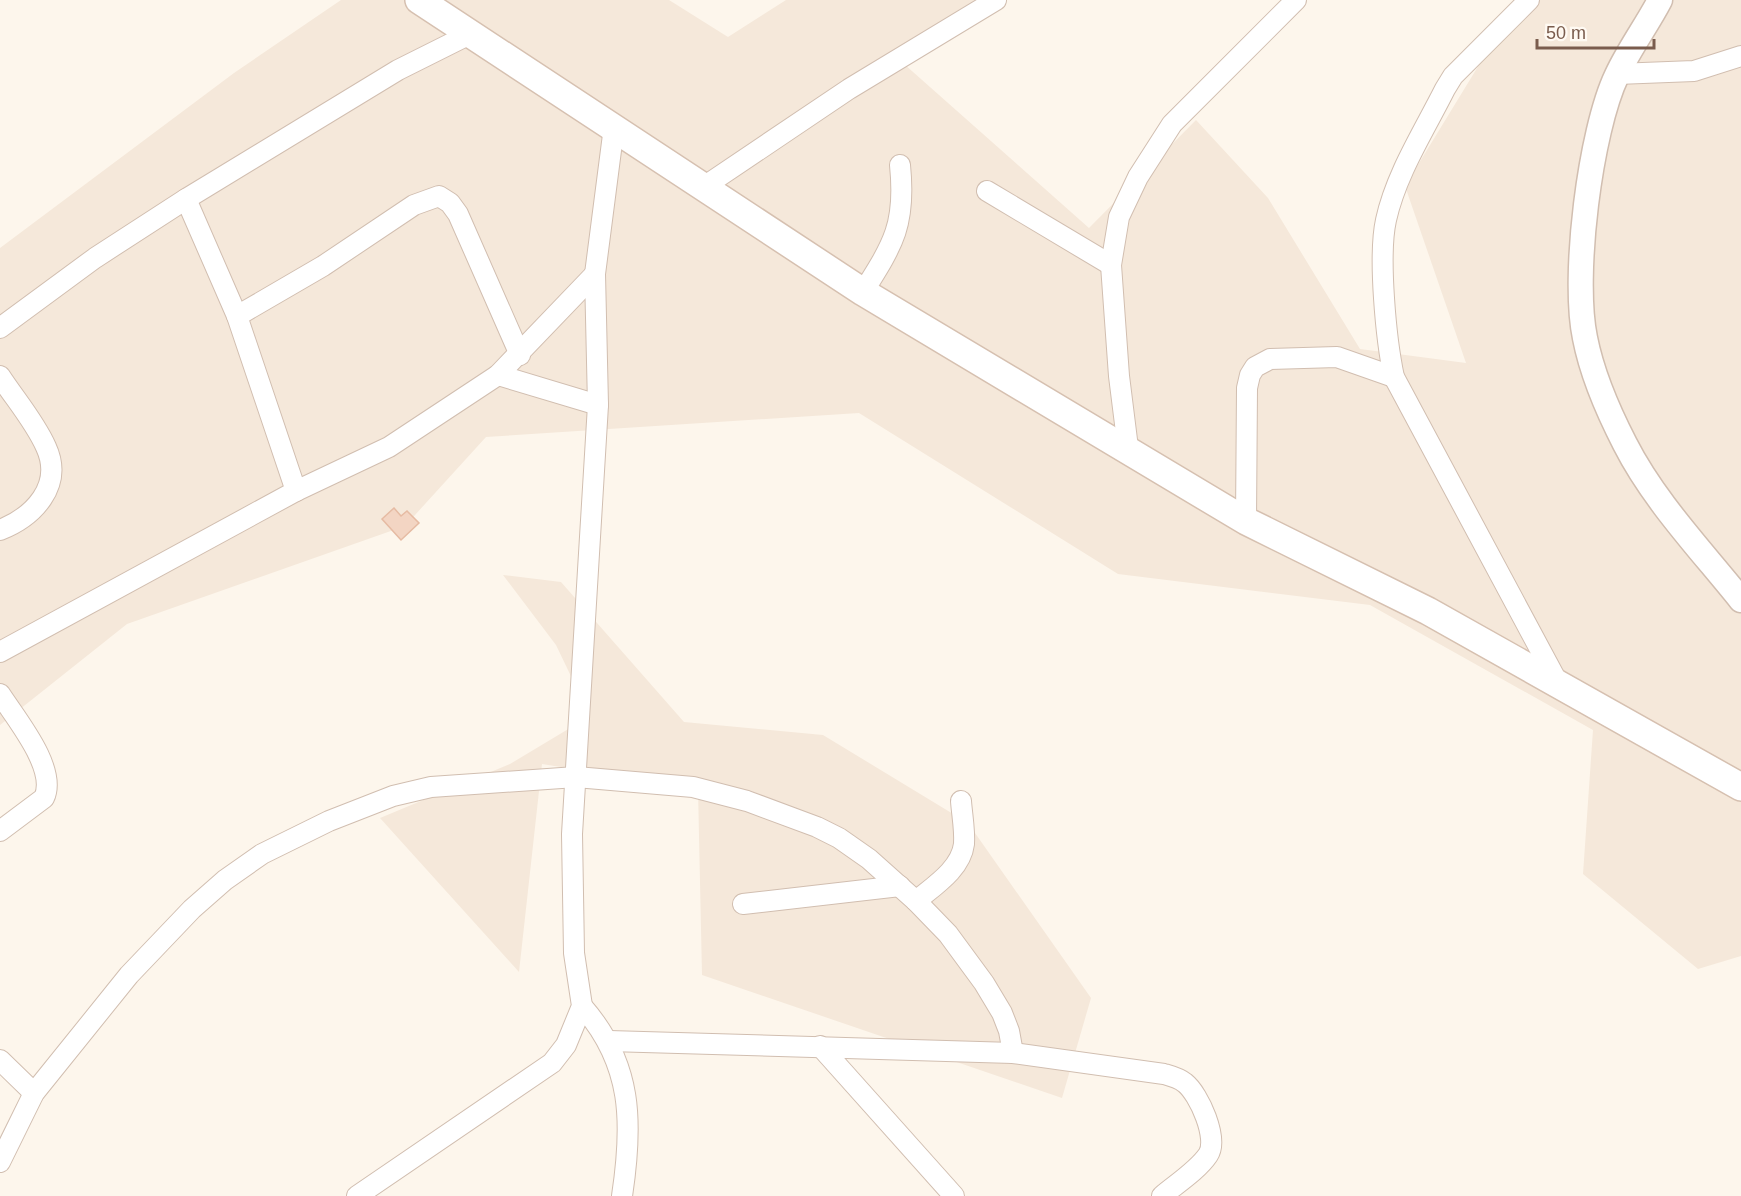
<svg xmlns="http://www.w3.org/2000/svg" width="1741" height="1196" font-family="Helvetica,sans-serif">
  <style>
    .residential { fill: #f5e8da }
    .building { fill: #f3d5c3; stroke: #e6bba3; stroke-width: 1.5 }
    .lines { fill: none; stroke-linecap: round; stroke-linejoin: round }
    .minor-casing { stroke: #d1beb0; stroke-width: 22 }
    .tertiary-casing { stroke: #d1beb0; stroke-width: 27 }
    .secondary-casing { stroke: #d6c0b0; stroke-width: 30 }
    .minor { stroke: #fff; stroke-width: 20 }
    .tertiary { stroke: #fff; stroke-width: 24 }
    .secondary { stroke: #fff; stroke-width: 27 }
  </style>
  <rect width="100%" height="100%" fill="#fdf6ec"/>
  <g class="residential">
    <polygon points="341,0 669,0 728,37 786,0 979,0 895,56 1089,228 1196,120 1268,198 1360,349 1466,363 1405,186 1493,42 1514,0 1741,0 1741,956 1698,969 1583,874 1593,730 1370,605 1118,574 859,413 486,437 405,526 127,624 0,725 0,248 234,73"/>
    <polygon points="503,575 561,582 684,722 823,735 968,823 1091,998 1062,1098 702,975 698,789 542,764 519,972 380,818 510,764 590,716 556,645"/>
  </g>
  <polygon class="building" points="394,508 401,516 407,511 419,523 401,540 382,519"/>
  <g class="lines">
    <g class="minor-casing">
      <g id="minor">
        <path d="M 1529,0 L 1453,76 L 1445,89 C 1424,131 1396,174 1386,220 C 1378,256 1386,340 1394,377 L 1558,683"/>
        <polyline points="1617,74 1694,71 1741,56"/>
        <polyline points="705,186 849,89 996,0"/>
        <polyline points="987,191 1111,265"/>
        <polyline points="186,199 237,316 296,491"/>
        <path d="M 863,292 C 894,243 906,224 900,165"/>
        <polyline points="237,316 323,266 414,205 439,196 450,203 458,214 520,355"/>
        <polyline points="0,328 95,258 186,199 398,70 470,34"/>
        <polyline points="498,375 598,405"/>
        <path d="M 0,376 C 15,399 35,422 46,447 C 64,486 33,517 0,530"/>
        <polyline points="1128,448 1119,376 1111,265 1119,217 1138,177 1172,124 1296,0"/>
        <polyline points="1246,521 1247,388 1250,375 1255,367 1270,359 1337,357 1394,377"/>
        <polyline points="0,652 296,491 389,447 498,375 595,274"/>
        <path d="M 0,694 C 16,719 58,769 44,798 L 0,831"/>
        <path d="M 916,901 C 934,886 961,869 964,844 C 965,830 962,815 961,801"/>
        <polyline points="743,904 900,886"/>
        <path d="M 582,1006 C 633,1064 633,1123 622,1196"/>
        <path d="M 609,1041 L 1013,1053 L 1164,1074 C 1171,1076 1179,1078 1185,1083 C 1199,1094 1219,1139 1208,1155 C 1197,1171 1176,1184 1162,1196"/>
        <polyline points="820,1046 954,1196"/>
        <polyline points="0,1060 34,1093"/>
        <polyline points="0,1162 34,1093 129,975 192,909 225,880 262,854 329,821 393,796 431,787 576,777 693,787 747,801 817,827 839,838 869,859 916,901 948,934 984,983 1002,1013 1009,1031 1013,1053"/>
        <polyline points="357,1196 552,1063 566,1045 582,1006 574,953 572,834 598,405 595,274 614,127"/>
      </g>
    </g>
    <g class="tertiary-casing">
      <path id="tertiary" d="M 1660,0 C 1647,25 1629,49 1617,75 C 1590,131 1572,277 1585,338 C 1592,374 1608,411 1625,444 C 1654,501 1701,550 1741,600"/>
    </g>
    <g class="secondary-casing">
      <polyline id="secondary" points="419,0 863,292 1246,521 1428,611 1741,787"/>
    </g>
    <use href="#minor" class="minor"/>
    <use href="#tertiary" class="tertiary"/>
    <use href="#secondary" class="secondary"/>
  </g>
  <path d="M1537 39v9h117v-9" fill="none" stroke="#7a5c4d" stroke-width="3"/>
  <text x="1546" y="39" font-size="18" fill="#7a5c4d" stroke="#fffaf3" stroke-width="4.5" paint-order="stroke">50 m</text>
</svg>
